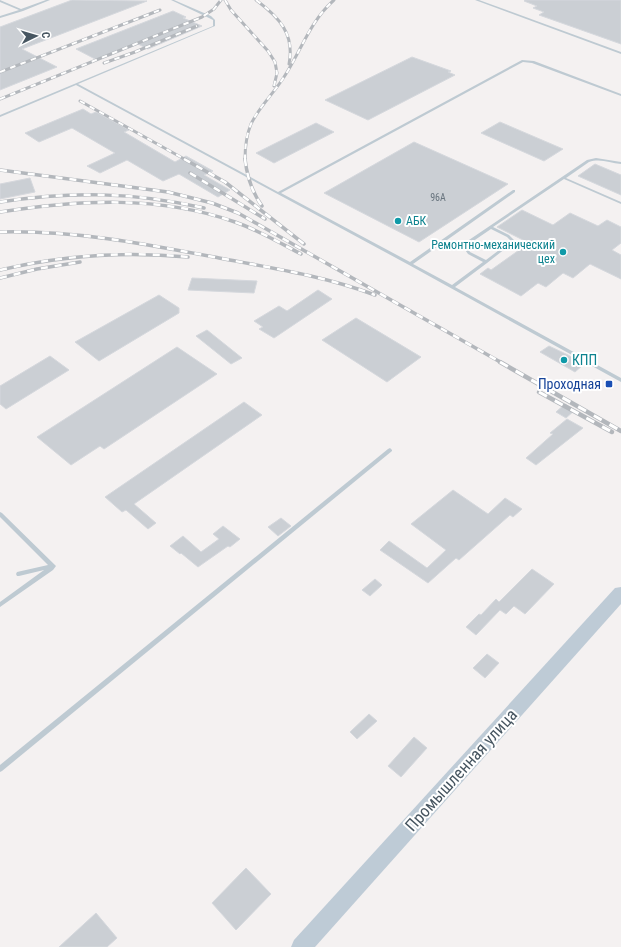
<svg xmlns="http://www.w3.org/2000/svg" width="621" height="947" font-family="'Roboto Condensed',sans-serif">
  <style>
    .building { fill: #cbcfd4; stroke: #d5d8dd }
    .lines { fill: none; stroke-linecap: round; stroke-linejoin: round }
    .lane { fill: #becad2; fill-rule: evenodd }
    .secondary { fill: #becbd6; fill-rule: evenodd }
    .rail-far2-casing { stroke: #b3b7bc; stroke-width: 3 }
    .rail-far1-casing { stroke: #b3b7bc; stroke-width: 3.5 }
    .rail-casing { stroke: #b3b7bc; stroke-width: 4.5 }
    .rail-far2 { stroke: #fff; stroke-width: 2; stroke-dasharray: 5.5; stroke-linecap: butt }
    .rail-far1 { stroke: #fff; stroke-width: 2.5; stroke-dasharray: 7; stroke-linecap: butt }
    .rail { stroke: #fff; stroke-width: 3; stroke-dasharray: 9; stroke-linecap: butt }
    .culture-dot { fill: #0f9aa8; stroke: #fff; stroke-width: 1.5 }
    .transit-dot { fill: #1a4fb4; stroke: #fff; stroke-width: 1.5 }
    .labels { text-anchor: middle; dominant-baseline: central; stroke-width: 4; stroke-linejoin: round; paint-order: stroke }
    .far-number-label { font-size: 10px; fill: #68747e }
    .far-culture-label { font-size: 12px; fill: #0d838f; stroke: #fff; text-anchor: start }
    .culture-label { font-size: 14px; fill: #0d838f; stroke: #fff; text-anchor: start }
    .transit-label { font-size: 14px; fill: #164399; stroke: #fff; text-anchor: end }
    .near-street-label { font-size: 17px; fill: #475661; stroke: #fff }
  </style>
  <rect width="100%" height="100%" fill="#f4f1f1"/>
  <g class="building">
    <polygon points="72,0 147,1 22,49 57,67 0,90 0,27"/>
    <polygon points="525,0 621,0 621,44 539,15 544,12 533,8 537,6 524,1"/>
    <polygon points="173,11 186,17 183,18 202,26 148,49 138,44 97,60 76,49"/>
    <polygon points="412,57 451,71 448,72 455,75 368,120 325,100"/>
    <polygon points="83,109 91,114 96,112 129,130 124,132 175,162 186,156 213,171 204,175 230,190 218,197 179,174 163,181 127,160 100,173 87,166 115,153 72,128 39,142 25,133"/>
    <polygon points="500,122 563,149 544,161 481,133"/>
    <polygon points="316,123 334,132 274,163 256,153"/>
    <polygon points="414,142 508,184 419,242 324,193"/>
    <polygon points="595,164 621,175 621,195 578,176"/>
    <polygon points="30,178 35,192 0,199 0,184"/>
    <polygon points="522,210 553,225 570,213 598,226 607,220 621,227 621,243 612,250 621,255 621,279 590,264 573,278 563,273 546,287 538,283 521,296 480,274 488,268 491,270 529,243 497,227"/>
    <polygon points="192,278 257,281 254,293 188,290"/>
    <polygon points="318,290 332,299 274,338 259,329 263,327 254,321 279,306 287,311"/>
    <polygon points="159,295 179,308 179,313 99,361 75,342"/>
    <polygon points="356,318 421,357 387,382 322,340"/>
    <polygon points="207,330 242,358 231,364 196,336"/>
    <polygon points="549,346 568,355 584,364 575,372 540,352"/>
    <polygon points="177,347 217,374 104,449 100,446 71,465 37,437"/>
    <polygon points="50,356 69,370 6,409 0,404 0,386"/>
    <polygon points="244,402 262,415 134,504 156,523 148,529 126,510 122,512 105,497"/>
    <polygon points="565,404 575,410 566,418 556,412"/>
    <polygon points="567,419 583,428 536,465 526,458 553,434 550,433"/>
    <polygon points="453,490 488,514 505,498 522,509 513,517 510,515 459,560 456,558 428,583 380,550 389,541 427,568 446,550 411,524"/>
    <polygon points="281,518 291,526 278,536 268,527"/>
    <polygon points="223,526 240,539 230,547 228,546 198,567 181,553 180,554 170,546 183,536 201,552 219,539 213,534"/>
    <polygon points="532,569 554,584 525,614 514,606 506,614 500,610 476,635 466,627 479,614 481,615 496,599 499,602"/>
    <polygon points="375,579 382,585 370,596 362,590"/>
    <polygon points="487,654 499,663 485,678 473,668"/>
    <polygon points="369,714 377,721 357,739 350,732"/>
    <polygon points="414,737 427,748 401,777 388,766"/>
    <polygon points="246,868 271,894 236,930 212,903"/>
    <polygon points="96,913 117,938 107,947 59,947"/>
  </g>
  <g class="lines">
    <g class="lane">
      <polygon points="0,0 21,9 46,0 50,0 23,11 0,18 0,16 19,10 0,2"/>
      <path d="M 171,0 L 174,0 L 211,16 L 215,20 L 215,26 L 78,84 L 278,192 L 522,60 L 534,61 L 621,94 L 621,96 L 532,63 L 523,62 L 281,193 L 410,262 L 513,190 L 515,190 L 515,192 L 413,264 L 452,285 L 483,262 L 468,254 L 463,247 L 466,242 L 587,160 L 596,158 L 621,162 L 621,164 C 610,163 600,158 589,162 L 566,178 L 621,202 L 621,204 L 564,179 L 493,227 L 509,235 L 515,241 L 487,263 L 455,287 L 621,378 L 621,382 L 409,265 L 76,85 L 0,117 L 0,115 L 213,26 L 213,20 L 209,18 ZM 491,229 L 507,237 L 511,241 L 486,260 L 470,252 L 467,247 L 469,244 Z"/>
      <polygon points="475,0 479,0 621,52 621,54"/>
      <polygon points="390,448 392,450 392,451 2,771 0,772 0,765 388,449"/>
      <polygon points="0,512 2,513 56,566 53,570 0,607 0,602 44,570 19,576 17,576 16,574 17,572 48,565 0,517"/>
    </g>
    <polygon class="secondary" points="621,587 621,604 315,947 291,947 294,940 615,588"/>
    <g class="rail-far2-casing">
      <g id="rail-far2">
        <polyline points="225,0 231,10 268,51 275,62 277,73 274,86"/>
        <path d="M 256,0 C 279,17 295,34 289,64"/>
        <polyline points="104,63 135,52 197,26"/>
        <polyline points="0,72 160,10"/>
        <polyline points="0,99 202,17 214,9 221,0"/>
        <polyline points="80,101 186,160"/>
        <path d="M 245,160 C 245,148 246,136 251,124 C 259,107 274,93 284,77 C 301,51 310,21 334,0"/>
      </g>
    </g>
    <g class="rail-far1-casing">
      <g id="rail-far1">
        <polyline points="184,159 225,182 304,244"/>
        <path d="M 245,159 C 247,177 252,192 262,206"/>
        <polyline points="0,170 168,192 212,203 238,213 502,363"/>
        <polyline points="190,173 265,219"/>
        <path d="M 0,202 C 71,191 134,192 204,208"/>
        <path d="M 0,212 C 78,200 159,195 235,222 C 258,230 280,243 301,254"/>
        <path d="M 0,232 C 75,230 146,244 219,258 C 272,268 324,276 375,295"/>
        <path d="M 0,270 C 63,255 124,251 188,257"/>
        <polyline points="0,278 37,269 80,262"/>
      </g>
    </g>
    <g class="rail-casing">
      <g id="rail">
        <polyline points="500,362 621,431"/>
        <polyline points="539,392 612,432"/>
      </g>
    </g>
    <use href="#rail-far2" class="rail-far2"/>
    <use href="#rail-far1" class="rail-far1"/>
    <use href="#rail" class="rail"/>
  </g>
  <g class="culture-dot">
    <circle cx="398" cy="221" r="4"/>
    <circle cx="563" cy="252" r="4"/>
    <circle cx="564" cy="360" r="4"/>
  </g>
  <rect class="transit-dot" x="605" y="380" width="8" height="8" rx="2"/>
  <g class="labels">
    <g class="far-number-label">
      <text x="438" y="197">96А</text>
    </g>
    <g class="far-culture-label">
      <text x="406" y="221">АБК</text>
      <text x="555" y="245" text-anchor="end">Ремонтно-механический<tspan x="555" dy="14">цех</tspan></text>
    </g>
    <g class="culture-label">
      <text x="572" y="360">КПП</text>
    </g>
    <g class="transit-label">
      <text x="601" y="384">Проходная</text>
    </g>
    <g class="near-street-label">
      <text transform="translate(461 770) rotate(-48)">Промышленная улица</text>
    </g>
  </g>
  <g transform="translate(36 36) rotate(85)" stroke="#ffffff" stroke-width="3" paint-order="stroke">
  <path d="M0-3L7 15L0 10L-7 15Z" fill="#475661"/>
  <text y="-6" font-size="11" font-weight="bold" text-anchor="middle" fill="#475661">С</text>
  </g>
</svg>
